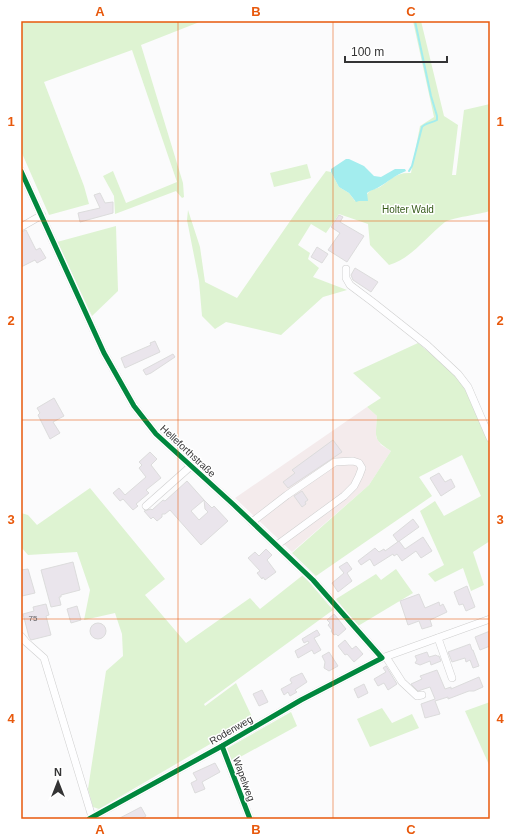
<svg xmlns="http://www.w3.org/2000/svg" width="511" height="840" font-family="Arial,sans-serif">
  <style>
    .industrial { fill: #f4ebec }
    .green { fill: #def3d2 }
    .water { fill: #a3edee }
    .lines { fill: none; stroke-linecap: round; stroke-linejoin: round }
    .stream { stroke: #a3edee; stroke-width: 2 }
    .building { fill: #eae5ec; stroke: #dcdcdc }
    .minor-casing { stroke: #cfcfcf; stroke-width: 8 }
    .minor { stroke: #fefeff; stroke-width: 7 }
    .cycleway-casing { stroke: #fff; stroke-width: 8 }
    .cycleway { stroke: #00873e; stroke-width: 5 }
    .grid { fill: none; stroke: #e8590c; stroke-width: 1; stroke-opacity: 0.55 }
    .labels { text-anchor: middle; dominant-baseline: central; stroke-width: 3; stroke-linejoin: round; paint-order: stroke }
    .number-label { font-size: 8px; fill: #646265 }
    .park-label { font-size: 10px; fill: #355a19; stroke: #fff }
    .street-label { font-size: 10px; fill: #343435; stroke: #fff }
    .neatline { fill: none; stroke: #e8590c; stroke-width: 1.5 }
    .grid-label { font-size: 13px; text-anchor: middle; font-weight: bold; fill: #e8590c }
  </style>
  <rect width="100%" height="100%" fill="#fbfbfc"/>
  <polygon class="industrial" points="367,407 377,416 376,437 381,445 391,451 369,485 292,552 235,498"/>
  <g class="green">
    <polygon points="21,21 202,21 141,45 183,183 184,197 182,198 176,191 115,214 114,196 103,176 113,171 126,203 177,182 132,50 44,82 84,186 89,204 49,215 21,151"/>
    <path d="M 413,21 L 421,21 L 444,116 L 458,125 L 452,175 L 456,175 L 464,110 L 490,104 L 490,211 C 481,214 451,218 445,222 C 426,237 412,258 389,265 L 370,245 L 368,224 L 339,214 L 326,233 L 311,224 L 298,245 L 310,253 L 308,259 L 319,268 L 313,277 L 347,290 L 323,297 L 281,335 L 226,322 L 215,329 L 202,316 L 199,281 L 187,220 L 188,210 L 200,247 L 205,282 L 237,298 L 306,198 L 326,171 L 331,172 L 339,187 L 349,193 L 355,201 L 364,201 C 365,198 366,195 368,193 C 371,189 376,189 380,187 C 392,179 396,172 411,173 L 420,126 L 434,117 Z"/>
    <polygon points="307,164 311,178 274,187 270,173"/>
    <polygon points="116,226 118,291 92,316 57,242"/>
    <path d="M 418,343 L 456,375 L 466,388 L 490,443 L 490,541 L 473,552 L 484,585 L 471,591 L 463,568 L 435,582 L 428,574 L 444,565 L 420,511 L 435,501 L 444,516 L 481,496 L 462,455 L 419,477 L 432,496 L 316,576 L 292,553 L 369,485 L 391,451 C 372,439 376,438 377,416 L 367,407 L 381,398 L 353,373 Z"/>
    <polygon points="90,488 165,579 145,595 186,643 250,598 260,609 303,575 333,610 204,704 205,706 236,683 253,719 99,809 93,807 88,789 106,671 123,656 122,634 115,613 84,620 90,590 77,552 28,555 21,547 21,513 28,515 37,525"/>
    <polygon points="396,569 413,593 358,626 336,599 376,574 381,580"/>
    <polygon points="490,702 490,767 465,711"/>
    <polygon points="382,708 392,723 412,714 419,728 370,747 357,719"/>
    <polygon points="291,712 297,726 231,762 226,749"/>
  </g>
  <path class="water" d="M 346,159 L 349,159 L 364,166 L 374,176 L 381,177 L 395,169 L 405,169 L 406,171 C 395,175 388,182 379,187 C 374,190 371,190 367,193 L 368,201 L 359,201 L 356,202 L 349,193 L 339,187 L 331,172 L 331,169 Z"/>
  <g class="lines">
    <path class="stream" d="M 409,171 L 412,166 L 422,127 C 425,123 432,123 437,120 L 437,116 L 431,96 L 415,21"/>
  </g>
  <g class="building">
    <polygon points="100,193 105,203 113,202 113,213 80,222 78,213 100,208 94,195"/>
    <polygon points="339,215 343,217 340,222 364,236 347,262 328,250 340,233 331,227"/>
    <polygon points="26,230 36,250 40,248 46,258 37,263 35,260 21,267 21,232"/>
    <polygon points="317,247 328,254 322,263 311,257"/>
    <polygon points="355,268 378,282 371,292 353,280 351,275"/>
    <polygon points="155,341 160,352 125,368 121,358 151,345 150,343"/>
    <polygon points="173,354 175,357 151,373 146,375 143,370"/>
    <polygon points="54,398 64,416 53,422 60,433 50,439 38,415 40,413 37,408"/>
    <polygon points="333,440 342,452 288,488 283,482 295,473 292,470"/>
    <polygon points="150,452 157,459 151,465 161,478 146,490 149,493 136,504 138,506 133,510 123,499 120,501 113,493 119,488 125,495 146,477 139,468 142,465 139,462"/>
    <polygon points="439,473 445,482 451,479 455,487 441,496 430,478"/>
    <polygon points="187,481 204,500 191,511 199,520 208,512 205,509 204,500 212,508 214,506 228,521 201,545 170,510 165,514 162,514 162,517 157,521 153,517 151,519 144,511 151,509 152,510 163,500 165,501"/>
    <polygon points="302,491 308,500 305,502 306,504 302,507 294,496"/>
    <polygon points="413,519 419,527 398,542 393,535"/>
    <polygon points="423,537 432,551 421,558 416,551 402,561 397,554 394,556 393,554 374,566 370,559 361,565 358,561 375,548 379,552 384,549 385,551 399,541 405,549"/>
    <polygon points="266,549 272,555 267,560 276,572 265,580 263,577 262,579 257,573 260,571 248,558 255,552 259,556"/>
    <polygon points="73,562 80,590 61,595 61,597 59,597 61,605 51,607 41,570"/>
    <polygon points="347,562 352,569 347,573 352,581 338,592 332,583 344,573 339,567"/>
    <polygon points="28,569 35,593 22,596 21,570"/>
    <polygon points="467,586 475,607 466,611 463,604 459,605 454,592"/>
    <polygon points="419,594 425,608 439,602 440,606 443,604 447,612 430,620 432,626 422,629 419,621 408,625 400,601"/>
    <polygon points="46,604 49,615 46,616 51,635 31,640 29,637 23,614 34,611 33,607"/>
    <polygon points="77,606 81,620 71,623 67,609"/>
    <polygon points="334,614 346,629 338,636 336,634 334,635 331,631 332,630 328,625 330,623 327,620"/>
    <circle cx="98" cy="631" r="8"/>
    <polygon points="317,630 320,635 314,638 321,650 314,654 312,650 298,658 295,651 309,643 308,641 304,643 302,639"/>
    <polygon points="490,631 490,646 480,650 475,637"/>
    <polygon points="345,640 352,649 356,646 363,654 354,662 347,654 345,655 338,646"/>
    <polygon points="470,644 472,650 473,650 479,666 473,668 470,660 466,662 465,658 452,662 448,652"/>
    <polygon points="329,652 338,666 329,671 324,668 325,662 322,656"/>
    <polygon points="427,652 429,657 436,655 437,656 439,656 441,661 431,665 430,661 420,665 415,663 417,660 415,656"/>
    <polygon points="386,666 397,684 388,690 384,683 378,686 374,679 386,672 383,668"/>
    <polygon points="437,670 445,689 451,687 451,689 479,677 483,687 474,691 469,691 448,699 448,697 435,701 440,714 425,718 421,704 435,699 430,687 418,691 411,684 422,679 420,676"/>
    <polygon points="302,673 307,682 295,690 297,692 290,696 288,692 284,695 281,689 292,683 290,680 291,678"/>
    <polygon points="364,684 368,693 358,698 354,689"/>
    <polygon points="262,690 268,702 259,706 253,694"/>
    <polygon points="215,763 220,772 202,782 205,789 195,793 191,783 197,780 193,773"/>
    <polygon points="141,807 146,816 141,819 118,819"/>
  </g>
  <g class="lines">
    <g class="minor-casing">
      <g id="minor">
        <polyline points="21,171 104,353 134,406 156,434 234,505 313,580 382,658"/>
        <polyline points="21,227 42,215"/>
        <polyline points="346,269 346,278 350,285 374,303 427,345 458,374 468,387 490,438"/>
        <polyline points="146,506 191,466"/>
        <polyline points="252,522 287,495 335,462 353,461 359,463 362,468 359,476 354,486 344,496 277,545"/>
        <polyline points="21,636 26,642 44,658 92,817"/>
        <polyline points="438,638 452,678"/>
        <polyline points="386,657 402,682 417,696 422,695"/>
        <polyline points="222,746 250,819"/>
        <polyline points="89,819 222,746 301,700 382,658 490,619"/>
      </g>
    </g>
    <use href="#minor" class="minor"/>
    <g class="cycleway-casing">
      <g id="cycleway">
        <polyline points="21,171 104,353 134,406 156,434 234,505 313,580 382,658 301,700 222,746 89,819"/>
        <polyline points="222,746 250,819"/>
      </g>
    </g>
    <use href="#cycleway" class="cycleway"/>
  </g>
  <path class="grid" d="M 178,21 L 178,819M 333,21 L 333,819M 21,221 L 490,221M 21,420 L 490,420M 21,619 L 490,619"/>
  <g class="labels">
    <g class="number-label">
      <text x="33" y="618">75</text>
    </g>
    <g class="park-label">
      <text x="408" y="209">Holter Wald</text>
    </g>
    <g class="street-label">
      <text transform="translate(188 451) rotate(43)">Helleforthstraße</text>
      <text transform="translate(231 730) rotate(-30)">Rodenweg</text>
      <text transform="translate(244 779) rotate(70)">Wapelweg</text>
    </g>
  </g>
  <rect width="511" height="840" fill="none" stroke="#ffffff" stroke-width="44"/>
  <g transform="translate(58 782)" stroke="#ffffff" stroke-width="3" paint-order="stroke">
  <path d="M0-3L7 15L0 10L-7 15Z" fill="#343435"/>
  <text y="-6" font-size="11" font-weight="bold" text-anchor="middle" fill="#343435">N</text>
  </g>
  <path d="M345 56v6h102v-6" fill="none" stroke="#343435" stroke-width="2"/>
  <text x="351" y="56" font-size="12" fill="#343435" stroke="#ffffff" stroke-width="3" paint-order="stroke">100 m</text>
  <rect x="22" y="22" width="467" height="796" class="neatline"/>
  <g class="grid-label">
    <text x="100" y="16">A</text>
    <text x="256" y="16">B</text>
    <text x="411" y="16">C</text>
    <text x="11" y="126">1</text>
    <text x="500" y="126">1</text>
    <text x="11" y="325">2</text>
    <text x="500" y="325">2</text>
    <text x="11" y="524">3</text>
    <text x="500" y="524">3</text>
    <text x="11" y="723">4</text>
    <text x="500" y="723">4</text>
    <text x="100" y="834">A</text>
    <text x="256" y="834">B</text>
    <text x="411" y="834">C</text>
  </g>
</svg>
